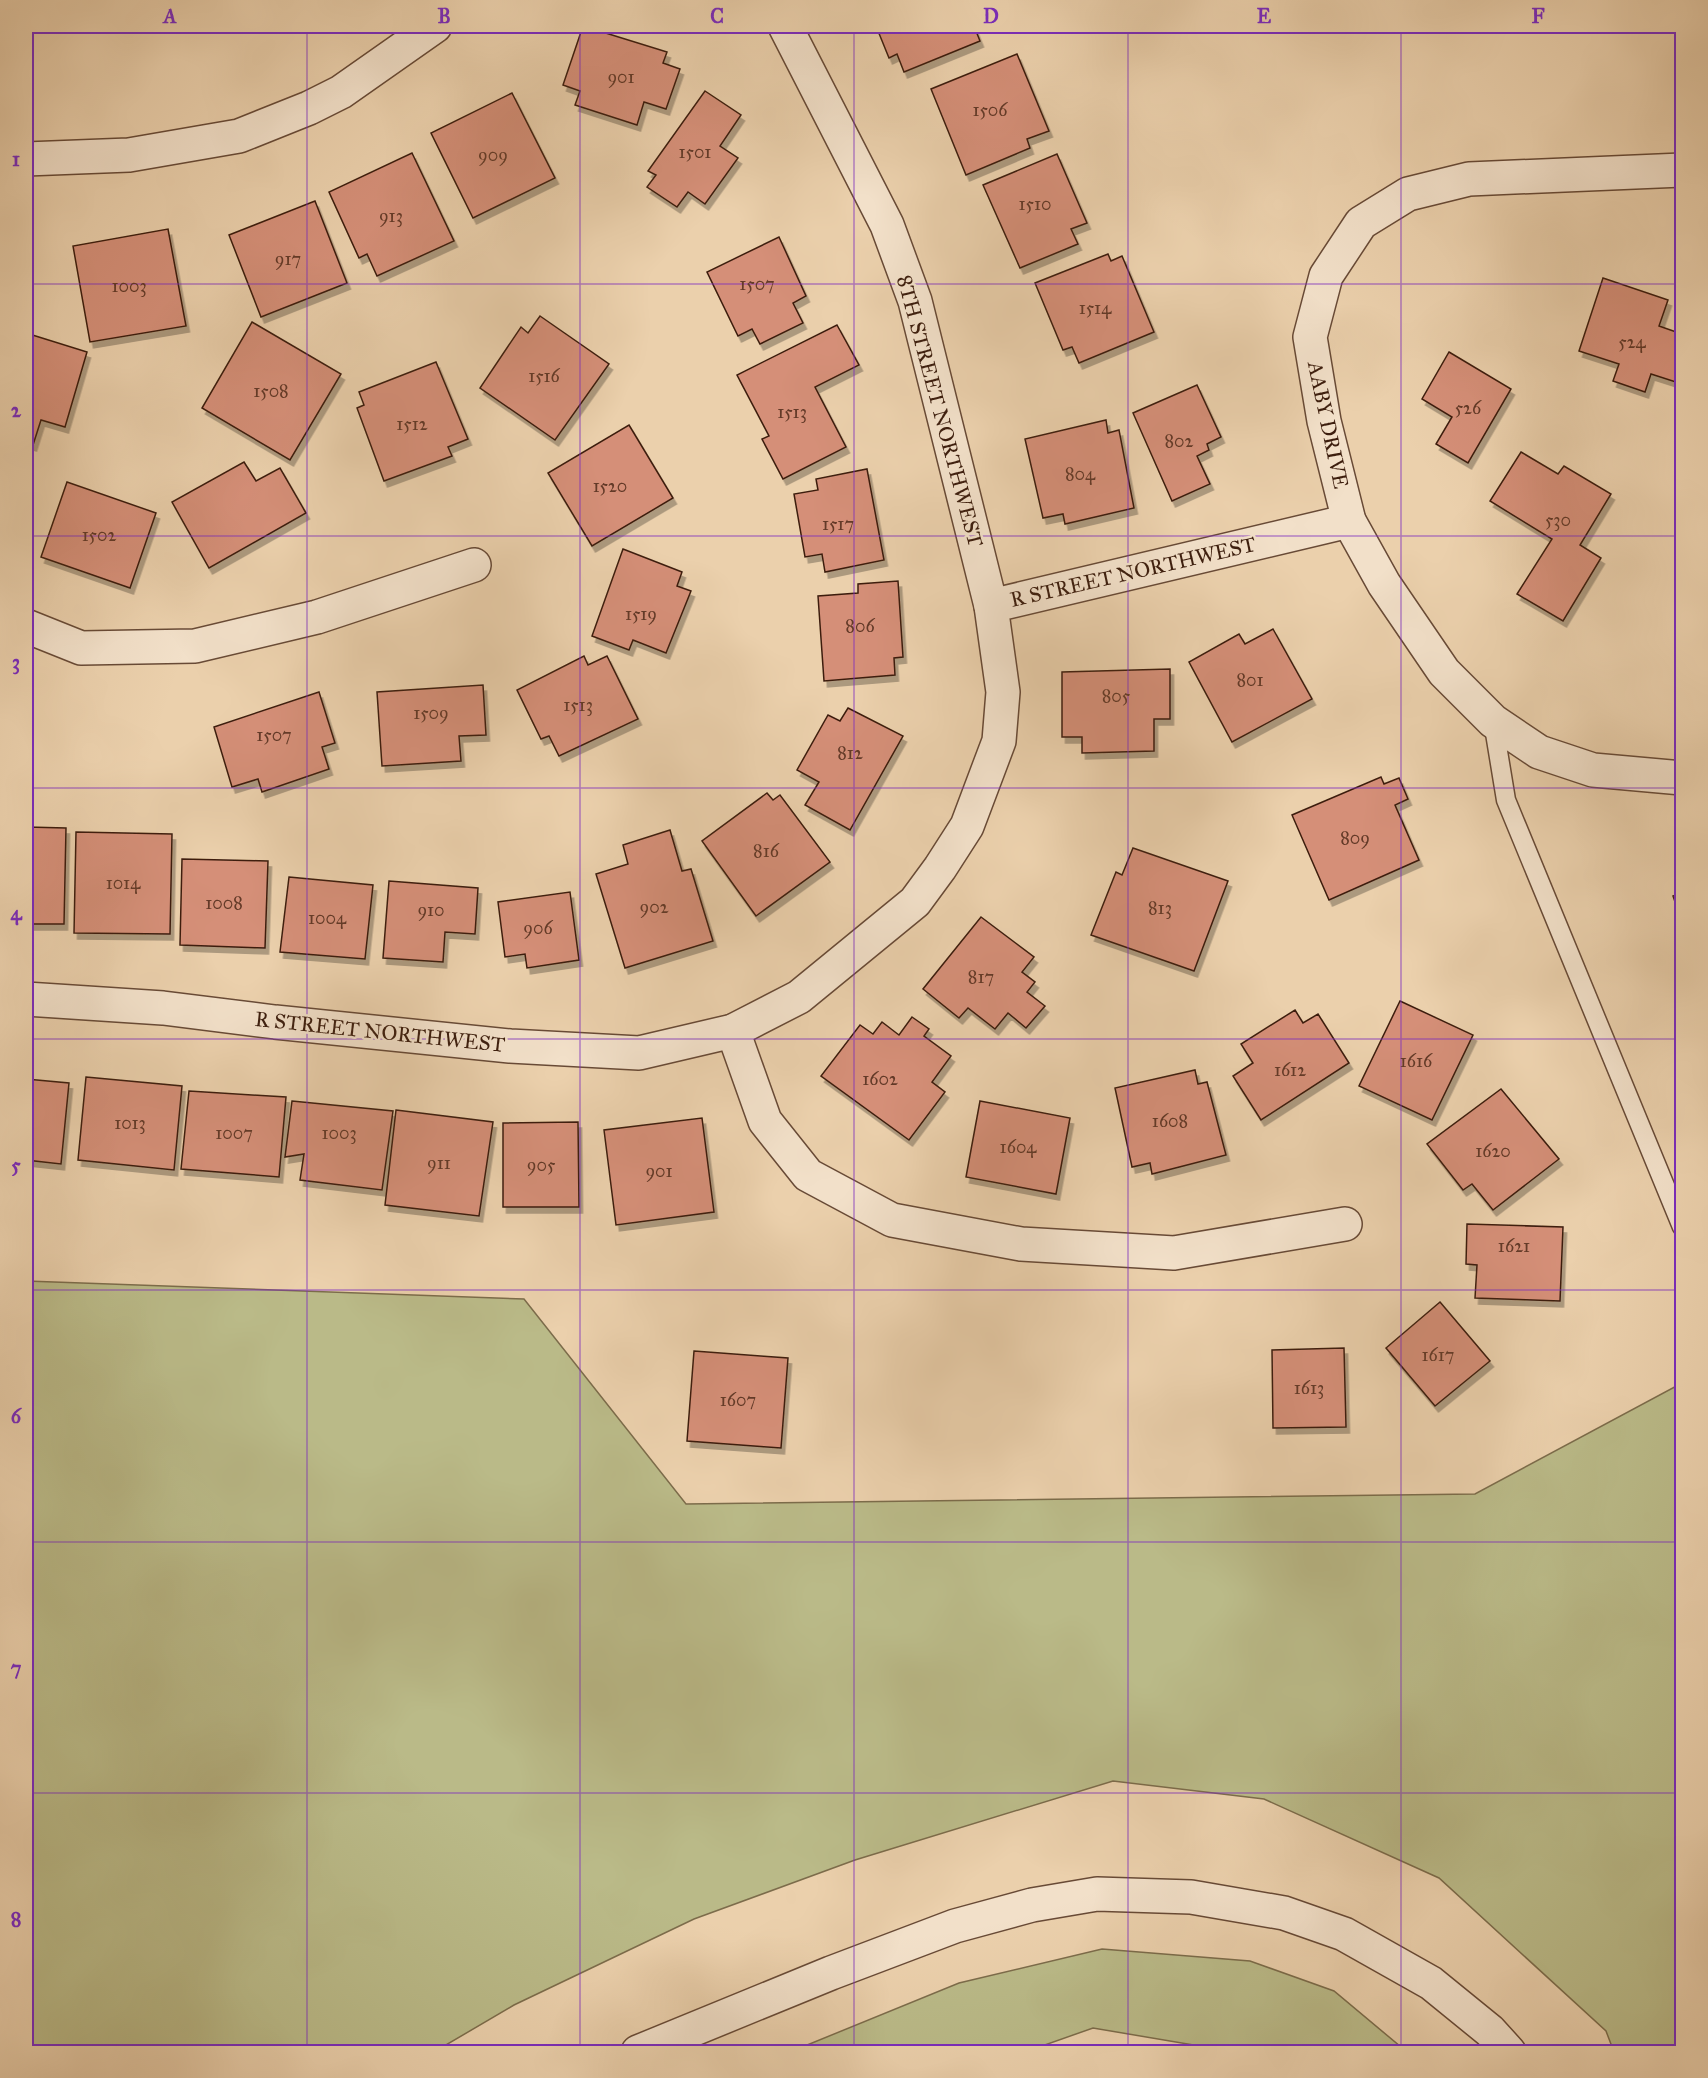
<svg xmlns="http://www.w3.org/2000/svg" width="1708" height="2078" font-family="'IM FELL Great Primer',serif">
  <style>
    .green { fill: #baba88; stroke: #7c6c4b; stroke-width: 1.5 }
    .building { fill: #d58f78; stroke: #3d1e0e; stroke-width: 1.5; filter: url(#shadow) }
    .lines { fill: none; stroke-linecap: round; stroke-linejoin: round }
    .lane-casing { stroke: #684a36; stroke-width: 21 }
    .street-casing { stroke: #684a36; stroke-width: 36 }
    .lane { stroke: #f2e0c9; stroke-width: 18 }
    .street { stroke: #f2e0c9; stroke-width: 33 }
    .grid { fill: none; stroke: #7b2cbf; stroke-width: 1.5; stroke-opacity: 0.55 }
    .labels { text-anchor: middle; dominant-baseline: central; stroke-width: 5; stroke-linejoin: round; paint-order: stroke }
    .number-label { font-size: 18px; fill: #633a28 }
    .street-label { font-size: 21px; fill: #3d1e0e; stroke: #f2e0c9 }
    .neatline { fill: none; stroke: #7b2cbf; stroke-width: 2 }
    .grid-label { font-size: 20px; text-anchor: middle; font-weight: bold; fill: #7b2cbf }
  </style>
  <defs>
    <filter id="shadow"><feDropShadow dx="3.5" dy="6" stdDeviation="0" flood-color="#0004"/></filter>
  </defs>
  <rect width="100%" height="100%" fill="#ebd0ac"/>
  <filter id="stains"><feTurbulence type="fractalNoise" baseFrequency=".00333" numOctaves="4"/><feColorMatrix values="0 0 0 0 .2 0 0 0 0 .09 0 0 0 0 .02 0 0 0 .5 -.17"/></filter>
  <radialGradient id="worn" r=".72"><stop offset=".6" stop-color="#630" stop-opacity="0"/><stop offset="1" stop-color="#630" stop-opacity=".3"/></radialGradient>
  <g class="green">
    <polygon points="26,1281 524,1299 686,1504 1475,1494 1682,1383 1682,2052 1614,2052 1606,2031 1439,1878 1264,1799 1113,1781 855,1860 694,1919 514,2005 434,2052 26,2052"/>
    <polygon points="1102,1949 1250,1961 1334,1991 1407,2052 1235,2052 1093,2028 1025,2052 790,2052 959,1983"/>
  </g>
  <g class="building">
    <polygon points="583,26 667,52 663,63 680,69 666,109 644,102 637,125 575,105 580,91 563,85"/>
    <polygon points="876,26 974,26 980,41 904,72 897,54 889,58"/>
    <polygon points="1017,54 1049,131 1027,139 1030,148 966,175 931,89"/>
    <polygon points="705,91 741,115 720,146 738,158 705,204 688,192 677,207 647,187 656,175 648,171"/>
    <polygon points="512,93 555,178 473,218 431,133"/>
    <polygon points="412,153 454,241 377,276 367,254 359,258 329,192"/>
    <polygon points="1057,154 1087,223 1071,229 1078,244 1020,268 983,185"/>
    <polygon points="315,201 347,283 261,317 229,235"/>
    <polygon points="168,229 186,326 90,342 73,246"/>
    <polygon points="779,237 806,296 793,303 803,323 760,344 752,329 738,336 707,272"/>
    <polygon points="1108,254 1111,261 1122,256 1154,332 1079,363 1072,347 1063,350 1035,283"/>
    <polygon points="1603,278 1668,300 1659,326 1682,334 1682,384 1651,374 1645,392 1613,381 1619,364 1579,351"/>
    <polygon points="540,316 609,364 555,440 480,388 521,327 528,333"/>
    <polygon points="252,322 341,374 290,460 202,408"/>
    <polygon points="837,325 859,365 815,387 846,447 783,479 762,439 769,436 737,375"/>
    <polygon points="26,333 87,352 65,427 41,420 33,445 26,443"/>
    <polygon points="1449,352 1511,389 1468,463 1436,444 1452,417 1422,399"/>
    <polygon points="436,362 468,439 448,447 452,456 384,481 357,408 364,405 359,392"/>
    <polygon points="1197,385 1221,437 1207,444 1209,450 1197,456 1210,484 1172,501 1133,413"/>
    <polygon points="1106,420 1108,433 1119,430 1134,508 1065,524 1063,514 1043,518 1025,439"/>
    <polygon points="629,425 673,498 592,546 548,473"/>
    <polygon points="1521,452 1558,474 1564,466 1611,494 1580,545 1601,558 1563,621 1517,594 1552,539 1490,501"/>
    <polygon points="244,462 256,481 280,468 306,513 209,568 172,502"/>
    <polygon points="867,469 884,560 825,572 822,554 805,557 794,494 818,490 816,479"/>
    <polygon points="67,482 156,513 130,588 41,557"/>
    <polygon points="623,549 682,572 677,586 691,591 666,653 633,640 629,650 592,636"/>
    <polygon points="898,581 903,657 894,658 895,675 824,681 818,596 858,593 858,584"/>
    <polygon points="1273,629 1312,699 1232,742 1189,662 1239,634 1245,644"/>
    <polygon points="584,656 588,665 607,656 638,719 559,756 549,736 541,739 517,690"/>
    <polygon points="1170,669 1170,719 1154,719 1154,751 1082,753 1082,737 1062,737 1062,672"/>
    <polygon points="483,685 486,735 459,736 461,761 382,766 377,692"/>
    <polygon points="319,692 335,743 322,747 329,769 262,792 258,779 232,787 214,727"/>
    <polygon points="848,708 903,736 850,830 805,805 819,782 797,770 828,715 840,721"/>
    <polygon points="1381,777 1384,784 1399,778 1408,799 1395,805 1419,860 1329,900 1292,815"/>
    <polygon points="767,793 773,800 780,795 830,862 756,916 702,841"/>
    <polygon points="26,827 66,828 64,924 26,924"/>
    <polygon points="670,830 682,871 691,869 713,941 625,968 596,874 628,864 623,845"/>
    <polygon points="76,832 172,834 170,934 74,933"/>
    <polygon points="1133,848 1228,881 1194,971 1091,935 1116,872 1122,875"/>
    <polygon points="182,859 268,861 265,948 180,945"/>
    <polygon points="289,877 373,885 365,959 280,952"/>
    <polygon points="389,881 478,888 475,934 445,932 443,962 383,958"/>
    <polygon points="570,892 579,960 527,968 525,954 505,957 498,902"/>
    <polygon points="1682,893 1682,922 1673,896"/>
    <polygon points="981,917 1034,957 1022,972 1035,982 1027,992 1045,1006 1026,1028 1008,1013 995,1029 968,1008 959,1018 923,989"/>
    <polygon points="1400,1001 1473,1035 1432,1120 1359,1086"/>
    <polygon points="1295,1010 1303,1023 1318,1014 1349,1063 1261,1120 1233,1076 1253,1063 1241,1044"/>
    <polygon points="912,1017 929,1029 924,1036 951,1056 932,1082 945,1092 909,1140 821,1076 860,1025 873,1034 882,1022 899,1035"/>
    <polygon points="1195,1070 1198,1084 1207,1082 1226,1155 1152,1174 1150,1163 1132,1167 1115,1088"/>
    <polygon points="86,1077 182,1086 174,1170 78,1160"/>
    <polygon points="26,1079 69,1083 61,1164 26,1160"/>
    <polygon points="1501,1089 1559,1159 1493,1210 1472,1184 1463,1190 1427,1144"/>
    <polygon points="189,1091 286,1097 279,1177 181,1169"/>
    <polygon points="292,1101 393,1111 382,1190 300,1180 304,1154 285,1157"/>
    <polygon points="980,1101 1070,1118 1056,1194 966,1177"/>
    <polygon points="396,1110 493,1122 479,1216 385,1205"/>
    <polygon points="702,1118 714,1212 616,1225 604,1130"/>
    <polygon points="578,1122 579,1207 503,1207 503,1123"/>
    <polygon points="1467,1224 1563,1227 1560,1301 1475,1298 1477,1265 1466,1264"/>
    <polygon points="1440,1302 1490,1361 1435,1406 1386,1348"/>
    <polygon points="1344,1348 1346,1427 1273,1428 1272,1350"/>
    <polygon points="694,1351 788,1358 781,1448 687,1441"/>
  </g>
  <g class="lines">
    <g class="lane-casing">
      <polyline id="lane" points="1493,721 1506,800 1682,1227"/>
    </g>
    <g class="street-casing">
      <g id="street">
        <polyline points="785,26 887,225 915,301 991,606"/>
        <polyline points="26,159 129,155 239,136 309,108 341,92 435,26"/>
        <polyline points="1682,170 1469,179 1408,194 1361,223 1326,276 1310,337 1324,421 1349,521 1384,584 1444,672 1493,721 1539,752 1593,770 1682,778"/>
        <polyline points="26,626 81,648 195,646 317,617 474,565"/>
        <polyline points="26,999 163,1008 275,1022 510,1046 639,1053 733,1031 799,997 915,902 940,868 967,826 999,741 1003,692 991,606 1349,521"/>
        <polyline points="733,1031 765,1121 808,1175 892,1220 1021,1244 1174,1253 1345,1224"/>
        <polyline points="638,2052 831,1973 955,1926 1032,1905 1097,1894 1191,1897 1284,1913 1344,1934 1431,1983 1490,2031 1509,2052"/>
      </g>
    </g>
    <use href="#lane" class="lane"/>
    <use href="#street" class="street"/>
  </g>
  <path class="grid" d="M 307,26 L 307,2052M 580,26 L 580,2052M 854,26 L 854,2052M 1128,26 L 1128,2052M 1401,26 L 1401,2052M 26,284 L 1682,284M 26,536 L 1682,536M 26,788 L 1682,788M 26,1039 L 1682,1039M 26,1290 L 1682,1290M 26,1542 L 1682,1542M 26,1793 L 1682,1793"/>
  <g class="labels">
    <g class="number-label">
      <text x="621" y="77">901</text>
      <text x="990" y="110">1506</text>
      <text x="695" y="152">1501</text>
      <text x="493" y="155">909</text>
      <text x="1035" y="204">1510</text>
      <text x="391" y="216">913</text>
      <text x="288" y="259">917</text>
      <text x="757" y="284">1507</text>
      <text x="129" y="286">1003</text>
      <text x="1095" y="308">1514</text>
      <text x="1632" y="342">524</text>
      <text x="544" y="376">1516</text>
      <text x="271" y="391">1508</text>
      <text x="1468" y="408">526</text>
      <text x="792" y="412">1513</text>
      <text x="412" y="424">1512</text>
      <text x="1179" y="441">802</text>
      <text x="1080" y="474">804</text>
      <text x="610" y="486">1520</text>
      <text x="1558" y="520">530</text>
      <text x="838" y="524">1517</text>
      <text x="99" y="535">1502</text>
      <text x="641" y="614">1519</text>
      <text x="860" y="626">806</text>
      <text x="1250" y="680">801</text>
      <text x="1116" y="696">805</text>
      <text x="578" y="705">1513</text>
      <text x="431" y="713">1509</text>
      <text x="274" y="735">1507</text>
      <text x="850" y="753">812</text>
      <text x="1355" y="838">809</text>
      <text x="766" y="851">816</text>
      <text x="123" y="883">1014</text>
      <text x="224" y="903">1008</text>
      <text x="654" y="907">902</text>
      <text x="1160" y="908">813</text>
      <text x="431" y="910">910</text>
      <text x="327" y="918">1004</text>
      <text x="538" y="928">906</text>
      <text x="981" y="977">817</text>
      <text x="1416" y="1061">1616</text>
      <text x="1290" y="1070">1612</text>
      <text x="880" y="1079">1602</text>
      <text x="1170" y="1121">1608</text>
      <text x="130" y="1123">1013</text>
      <text x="234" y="1133">1007</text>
      <text x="339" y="1133">1003</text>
      <text x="1018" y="1147">1604</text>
      <text x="1493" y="1151">1620</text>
      <text x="439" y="1163">911</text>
      <text x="541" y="1165">905</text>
      <text x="659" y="1171">901</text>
      <text x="1514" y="1246">1621</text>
      <text x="1438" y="1355">1617</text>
      <text x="1309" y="1388">1613</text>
      <text x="738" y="1400">1607</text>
    </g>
    <g class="street-label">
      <text transform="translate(940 411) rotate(75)">8TH STREET NORTHWEST</text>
      <text transform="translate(1328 425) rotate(78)">AABY DRIVE</text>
      <text transform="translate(1133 572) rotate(-13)">R STREET NORTHWEST</text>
      <text transform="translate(380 1032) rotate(6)">R STREET NORTHWEST</text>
    </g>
  </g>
  <rect width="1708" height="2078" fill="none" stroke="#ebd0ac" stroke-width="66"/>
  <rect x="33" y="33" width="1642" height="2012" class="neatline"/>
  <g class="grid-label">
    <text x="170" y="23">A</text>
    <text x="444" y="23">B</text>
    <text x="717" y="23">C</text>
    <text x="991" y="23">D</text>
    <text x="1264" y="23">E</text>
    <text x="1538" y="23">F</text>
    <text x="16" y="166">1</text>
    <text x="16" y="417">2</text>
    <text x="16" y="669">3</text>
    <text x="16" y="920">4</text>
    <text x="16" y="1172">5</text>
    <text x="16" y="1423">6</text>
    <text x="16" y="1675">7</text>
    <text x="16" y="1926">8</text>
  </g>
  <rect width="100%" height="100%" filter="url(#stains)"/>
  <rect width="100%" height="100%" fill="url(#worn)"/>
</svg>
